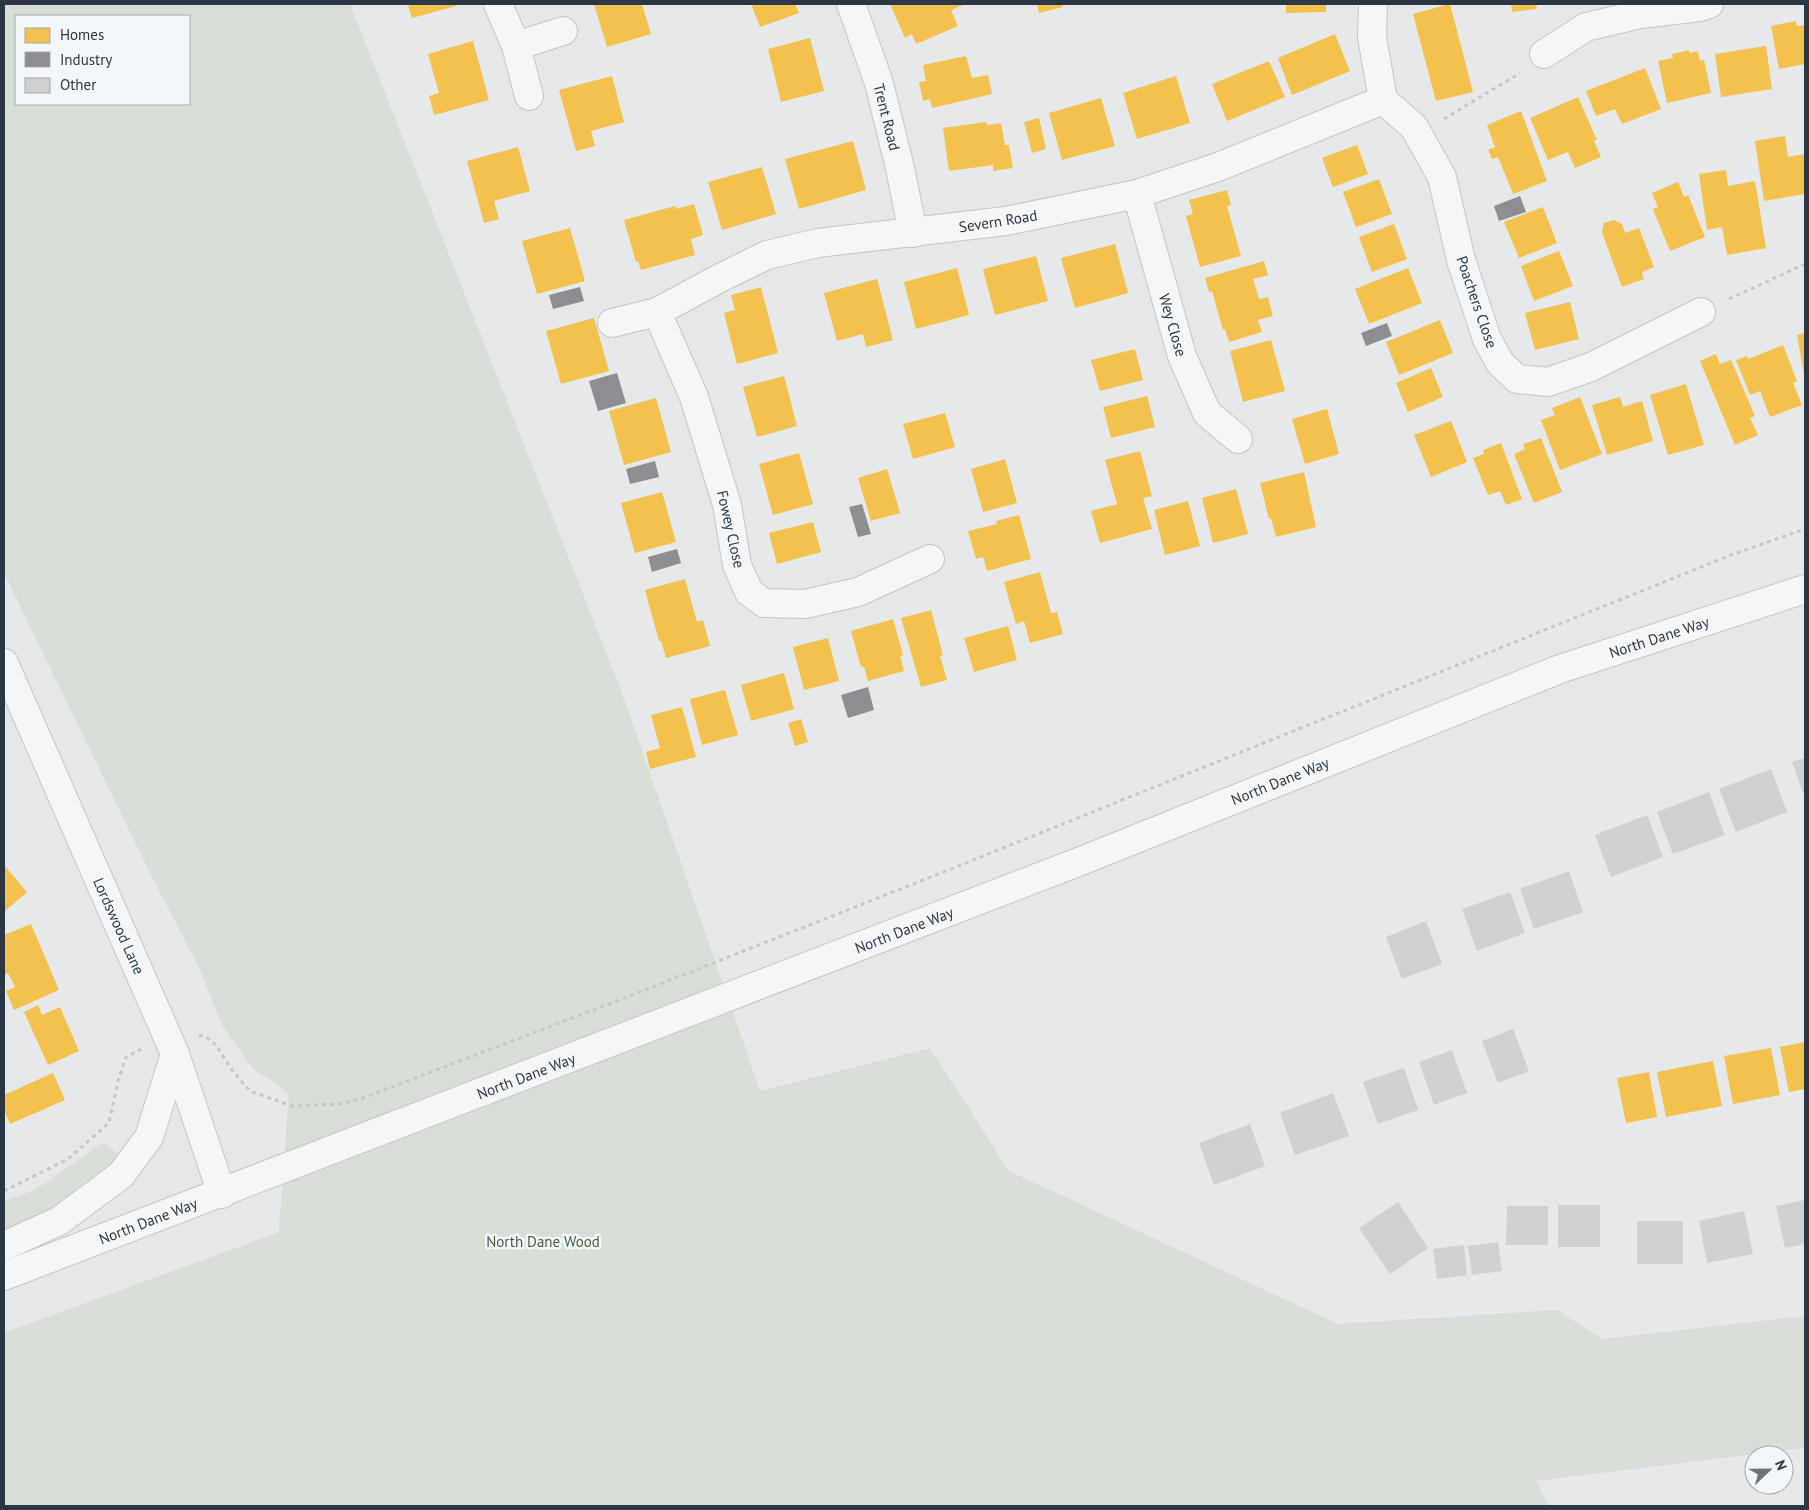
<svg xmlns="http://www.w3.org/2000/svg" width="1809" height="1510" font-family="'PT Sans',sans-serif">
  <style>
    .green { fill: #d7ded6; fill-rule: evenodd }
    .homes { fill: #f2c14e }
    .industry { fill: #8d8d92 }
    .building { fill: #ced0d2 }
    .lines { fill: none; stroke-linecap: round; stroke-linejoin: round }
    .minor-casing { stroke: #c4c6c8; stroke-width: 30 }
    .tertiary-casing { stroke: #c4c6c8; stroke-width: 30 }
    .path { stroke: #c5c7ca; stroke-width: 3; stroke-dasharray: 4 4; stroke-linecap: butt }
    .minor { stroke: #f5f6f7; stroke-width: 28 }
    .tertiary { stroke: #f5f6f7; stroke-width: 28 }
    .labels { text-anchor: middle; dominant-baseline: central; stroke-width: 5; stroke-linejoin: round; paint-order: stroke }
    .street-label { font-size: 15px; fill: #2b3744; stroke: #f4f7f9 }
    .park-label { font-size: 15px; fill: #446039; stroke: #f4f7f9 }
  </style>
  <rect width="100%" height="100%" fill="#e6e8ea"/>
  <g class="green">
    <path d="M 4,4 L 350,4 L 621,690 L 760,1091 L 930,1048 L 1009,1171 L 1338,1324 L 1557,1310 L 1602,1339 L 1805,1316 L 1805,1448 L 1536,1481 L 1548,1506 L 4,1506 L 4,1333 L 279,1232 L 289,1093 L 252,1068 L 222,1025 L 200,970 L 147,867 L 4,573 ZM 16,16 L 189,16 L 189,104 L 16,104 Z"/>
    <polygon points="104,1142 124,1160 85,1194 4,1231 4,1201 35,1190"/>
  </g>
  <g class="homes">
    <polygon points="408,4 455,4 456,6 412,18"/>
    <polygon points="594,4 642,4 651,34 607,47"/>
    <polygon points="751,4 795,4 799,13 760,27"/>
    <polygon points="890,4 966,4 951,10 958,26 916,44 912,34 905,38"/>
    <polygon points="1037,4 1062,4 1063,7 1039,13"/>
    <polygon points="1286,4 1326,4 1326,12 1286,13"/>
    <polygon points="1450,4 1473,92 1436,101 1413,14"/>
    <polygon points="1511,4 1536,4 1537,9 1512,12"/>
    <polygon points="1796,21 1797,26 1805,25 1805,64 1779,69 1771,26"/>
    <polygon points="1335,34 1350,71 1292,95 1278,58"/>
    <polygon points="810,38 824,91 781,102 768,49"/>
    <polygon points="473,41 489,100 434,115 429,96 439,93 428,54"/>
    <polygon points="1766,46 1772,89 1721,97 1715,54"/>
    <polygon points="1689,50 1689,53 1698,51 1700,61 1704,60 1711,93 1667,103 1658,61 1673,58 1672,54"/>
    <polygon points="966,56 972,78 988,75 992,94 932,108 930,99 923,101 919,82 926,81 923,65"/>
    <polygon points="1269,61 1285,97 1227,121 1212,84"/>
    <polygon points="1645,68 1661,109 1622,124 1615,109 1596,116 1586,91"/>
    <polygon points="612,76 624,122 591,131 595,146 576,151 559,90"/>
    <polygon points="1176,76 1190,123 1137,139 1123,93"/>
    <polygon points="1578,97 1597,140 1594,141 1601,157 1575,168 1568,152 1548,160 1530,118"/>
    <polygon points="1101,98 1115,146 1062,160 1049,113"/>
    <polygon points="1521,111 1547,181 1513,194 1498,157 1492,159 1488,150 1495,147 1487,125"/>
    <polygon points="1039,118 1046,149 1032,153 1024,122"/>
    <polygon points="986,122 987,125 1001,123 1005,145 1009,145 1013,168 993,171 993,165 949,171 943,128"/>
    <polygon points="1785,136 1788,157 1805,154 1805,194 1764,201 1755,141"/>
    <polygon points="853,141 866,190 799,209 785,159"/>
    <polygon points="1357,145 1368,174 1333,187 1322,158"/>
    <polygon points="518,147 530,191 494,201 499,219 484,223 467,161"/>
    <polygon points="762,167 776,214 722,230 708,182"/>
    <polygon points="1726,170 1728,186 1755,181 1766,248 1727,255 1722,227 1707,230 1699,174"/>
    <polygon points="1379,179 1392,214 1356,227 1343,192"/>
    <polygon points="1678,182 1684,197 1688,195 1705,237 1670,251 1653,209 1658,207 1652,193"/>
    <polygon points="1227,190 1231,205 1227,206 1241,256 1200,267 1186,216 1193,214 1189,200"/>
    <polygon points="694,204 703,235 691,239 695,255 641,270 638,261 636,262 624,220 675,206 676,209"/>
    <polygon points="1543,207 1557,243 1519,258 1504,222"/>
    <polygon points="1614,220 1622,224 1625,233 1639,228 1654,267 1642,272 1644,279 1622,287 1602,232 1604,223"/>
    <polygon points="1394,224 1407,259 1372,272 1359,237"/>
    <polygon points="570,228 585,281 537,294 522,241"/>
    <polygon points="1115,244 1128,293 1075,308 1061,258"/>
    <polygon points="1559,251 1573,286 1534,301 1521,266"/>
    <polygon points="1036,256 1048,301 995,315 983,269"/>
    <polygon points="1264,261 1268,275 1253,279 1259,299 1268,297 1273,316 1258,320 1262,332 1229,342 1225,329 1223,330 1212,291 1209,292 1205,278"/>
    <polygon points="957,268 969,315 916,329 904,282"/>
    <polygon points="1408,268 1422,303 1369,324 1355,289"/>
    <polygon points="877,279 893,340 866,347 863,334 837,341 824,293"/>
    <polygon points="761,287 778,353 737,364 724,313 735,310 731,295"/>
    <polygon points="1570,302 1579,339 1535,350 1525,313"/>
    <polygon points="594,318 609,371 561,384 546,331"/>
    <polygon points="1440,320 1453,353 1399,375 1386,342"/>
    <polygon points="1805,333 1805,374 1804,374 1797,335"/>
    <polygon points="1271,340 1285,391 1243,402 1230,351"/>
    <polygon points="1783,345 1797,381 1793,383 1802,405 1770,417 1760,391 1750,395 1736,360 1747,356 1748,359"/>
    <polygon points="1135,349 1143,380 1100,391 1091,360"/>
    <polygon points="1716,354 1720,364 1731,360 1755,416 1750,418 1758,435 1735,445 1700,361"/>
    <polygon points="1431,368 1443,397 1408,412 1396,383"/>
    <polygon points="784,376 797,426 757,437 743,387"/>
    <polygon points="1686,384 1704,445 1668,455 1650,395"/>
    <polygon points="1147,396 1155,427 1111,438 1103,407"/>
    <polygon points="1580,397 1602,454 1560,470 1541,420 1555,415 1552,408"/>
    <polygon points="1620,397 1623,407 1642,401 1653,441 1607,455 1592,405"/>
    <polygon points="656,398 671,452 624,465 609,411"/>
    <polygon points="1327,409 1339,454 1305,464 1292,419"/>
    <polygon points="945,413 955,447 913,459 903,424"/>
    <polygon points="1451,421 1467,462 1431,477 1414,435"/>
    <polygon points="1541,438 1562,492 1534,503 1514,454 1525,449 1523,444"/>
    <polygon points="1501,443 1522,499 1506,505 1500,491 1488,495 1473,458 1484,454 1483,450"/>
    <polygon points="1140,451 1152,496 1143,498 1152,529 1100,543 1091,511 1117,504 1105,460"/>
    <polygon points="799,453 813,504 773,515 759,464"/>
    <polygon points="1005,459 1017,503 983,512 971,469"/>
    <polygon points="887,469 900,513 871,521 858,478"/>
    <polygon points="1304,472 1316,527 1276,537 1271,518 1269,519 1260,483"/>
    <polygon points="1236,489 1248,534 1213,543 1202,498"/>
    <polygon points="662,492 676,542 635,553 621,503"/>
    <polygon points="1188,501 1200,546 1165,555 1154,510"/>
    <polygon points="1019,515 1031,559 987,571 983,557 976,559 968,531 997,524 996,521"/>
    <polygon points="813,522 821,552 777,564 769,533"/>
    <polygon points="1040,572 1051,613 1057,612 1063,634 1030,643 1024,621 1016,624 1004,582"/>
    <polygon points="685,579 697,622 703,620 710,646 666,658 661,641 659,641 645,590"/>
    <polygon points="931,610 943,655 940,656 947,680 921,687 901,618"/>
    <polygon points="893,619 903,655 900,656 904,671 868,681 864,667 861,667 851,631"/>
    <polygon points="1008,626 1017,660 974,672 964,638"/>
    <polygon points="828,638 839,681 804,690 793,647"/>
    <polygon points="784,673 794,709 751,721 741,685"/>
    <polygon points="725,690 738,735 702,745 690,699"/>
    <polygon points="682,707 696,757 650,769 646,752 660,748 651,715"/>
    <polygon points="801,719 808,742 795,746 788,723"/>
    <polygon points="4,865 27,892 4,912"/>
    <polygon points="31,924 59,990 14,1010 6,991 15,987 8,973 4,975 4,935"/>
    <polygon points="38,1005 42,1015 60,1007 79,1051 48,1065 24,1012"/>
    <polygon points="1805,1042 1805,1089 1789,1092 1780,1047"/>
    <polygon points="1771,1048 1780,1095 1733,1104 1724,1056"/>
    <polygon points="1713,1061 1722,1106 1666,1117 1657,1072"/>
    <polygon points="1649,1072 1657,1117 1626,1123 1617,1078"/>
    <polygon points="53,1073 65,1100 10,1124 4,1110 4,1095"/>
  </g>
  <g class="industry">
    <polygon points="1520,196 1526,212 1499,221 1494,206"/>
    <polygon points="580,287 584,301 553,309 549,295"/>
    <polygon points="1387,323 1392,336 1366,346 1361,333"/>
    <polygon points="617,373 626,403 598,411 589,381"/>
    <polygon points="655,461 659,477 630,484 626,469"/>
    <polygon points="862,504 871,534 858,537 849,507"/>
    <polygon points="677,549 681,563 652,572 648,557"/>
    <polygon points="868,687 874,710 848,718 841,695"/>
  </g>
  <g class="building">
    <polygon points="1805,758 1805,798 1792,762"/>
    <polygon points="1771,769 1787,812 1736,832 1719,789"/>
    <polygon points="1709,792 1725,835 1673,854 1657,812"/>
    <polygon points="1647,815 1663,857 1611,877 1595,835"/>
    <polygon points="1569,871 1583,912 1534,929 1520,889"/>
    <polygon points="1510,892 1525,933 1477,951 1462,909"/>
    <polygon points="1426,921 1442,964 1402,979 1386,937"/>
    <polygon points="1513,1029 1529,1071 1498,1083 1482,1041"/>
    <polygon points="1452,1050 1467,1093 1434,1105 1419,1062"/>
    <polygon points="1404,1068 1418,1110 1378,1124 1363,1082"/>
    <polygon points="1333,1093 1349,1136 1295,1155 1280,1113"/>
    <polygon points="1250,1124 1265,1166 1214,1185 1199,1143"/>
    <polygon points="1805,1200 1805,1244 1785,1248 1776,1206"/>
    <polygon points="1398,1202 1428,1248 1390,1274 1359,1228"/>
    <rect x="1558" y="1205" width="42" height="42"/>
    <polygon points="1507,1206 1548,1206 1548,1245 1506,1245"/>
    <polygon points="1744,1211 1753,1254 1707,1263 1699,1221"/>
    <rect x="1637" y="1221" width="46" height="43"/>
    <polygon points="1498,1242 1502,1271 1472,1275 1468,1246"/>
    <polygon points="1464,1245 1467,1275 1437,1279 1433,1249"/>
  </g>
  <g class="lines">
    <g class="minor-casing">
      <g id="minor">
        <polyline points="498,4 516,46 529,96"/>
        <polyline points="851,4 879,83 900,168 913,233"/>
        <polyline points="1373,4 1372,37 1383,100"/>
        <polyline points="516,46 563,31"/>
        <polyline points="1544,54 1586,27 1641,14 1700,7 1709,4"/>
        <polyline points="1383,100 1414,127 1442,177 1461,260 1487,339 1500,363 1517,379 1548,382 1591,367 1701,312"/>
        <polyline points="1137,194 1182,356 1207,413 1238,439"/>
        <polyline points="657,312 694,397 727,505 737,565 749,592 764,603 805,604 858,592 930,559"/>
        <polyline points="612,323 657,312 720,278 767,255 818,243 1006,221 1137,194 1218,167 1383,100"/>
      </g>
    </g>
    <g class="tertiary-casing">
      <g id="tertiary">
        <polyline points="4,663 175,1054 222,1194"/>
        <polyline points="4,1246 59,1221 121,1175 149,1137 175,1054"/>
        <polyline points="4,1276 1086,859 1560,669 1805,589"/>
      </g>
    </g>
    <g class="path">
      <polyline points="1444,119 1520,73"/>
      <polyline points="1729,299 1805,264"/>
      <polyline points="199,1035 205,1036 216,1045 232,1070 250,1091 292,1106 339,1104 363,1098 617,1001 931,877 1731,555 1805,529"/>
      <polyline points="4,1191 68,1159 109,1123 118,1081 126,1057 141,1049"/>
    </g>
    <use href="#minor" class="minor"/>
    <use href="#tertiary" class="tertiary"/>
  </g>
  <g class="labels">
    <g class="street-label">
      <text transform="translate(887 117) rotate(76)">Trent Road</text>
      <text transform="translate(998 221) rotate(-9)">Severn Road</text>
      <text transform="translate(1477 302) rotate(71)">Poachers Close</text>
      <text transform="translate(1173 325) rotate(74)">Wey Close</text>
      <text transform="translate(731 529) rotate(77)">Fowey Close</text>
      <text transform="translate(1659 637) rotate(-18)">North Dane Way</text>
      <text transform="translate(1280 781) rotate(-22)">North Dane Way</text>
      <text transform="translate(119 926) rotate(66)">Lordswood Lane</text>
      <text transform="translate(904 930) rotate(-21)">North Dane Way</text>
      <text transform="translate(526 1076) rotate(-21)">North Dane Way</text>
      <text transform="translate(148 1221) rotate(-21)">North Dane Way</text>
    </g>
    <g class="park-label">
      <text x="543" y="1241">North Dane Wood</text>
    </g>
  </g>
  <rect width="1809" height="1510" fill="none" stroke="#2b3744" stroke-width="10"/>
  <rect x="15" y="15" width="175" height="90" fill="#f4f7f9" stroke="#a4aab1"/>
  <rect x="25" y="28" width="25" height="15" fill="#f2c14e" stroke="#a4aab1"/>
  <text x="60" y="40" font-size="15" fill="#2b3744">Homes</text>
  <rect x="25" y="52" width="25" height="15" fill="#8d8d92" stroke="#a4aab1"/>
  <text x="60" y="65" font-size="15" fill="#2b3744">Industry</text>
  <rect x="25" y="78" width="25" height="15" fill="#ced0d2" stroke="#a4aab1"/>
  <text x="60" y="90" font-size="15" fill="#2b3744">Other</text>
  <g transform="translate(1769 1470) rotate(68)"><circle r="24" fill="#f4f7f9" stroke="#a4aab1"/>
  <path d="M0-4L9 19L0 12L-9 19Z" fill="#6c757e"/>
  <text y="-8" font-size="14" font-weight="bold" text-anchor="middle" fill="#2b3744">N</text>
  </g>
</svg>
